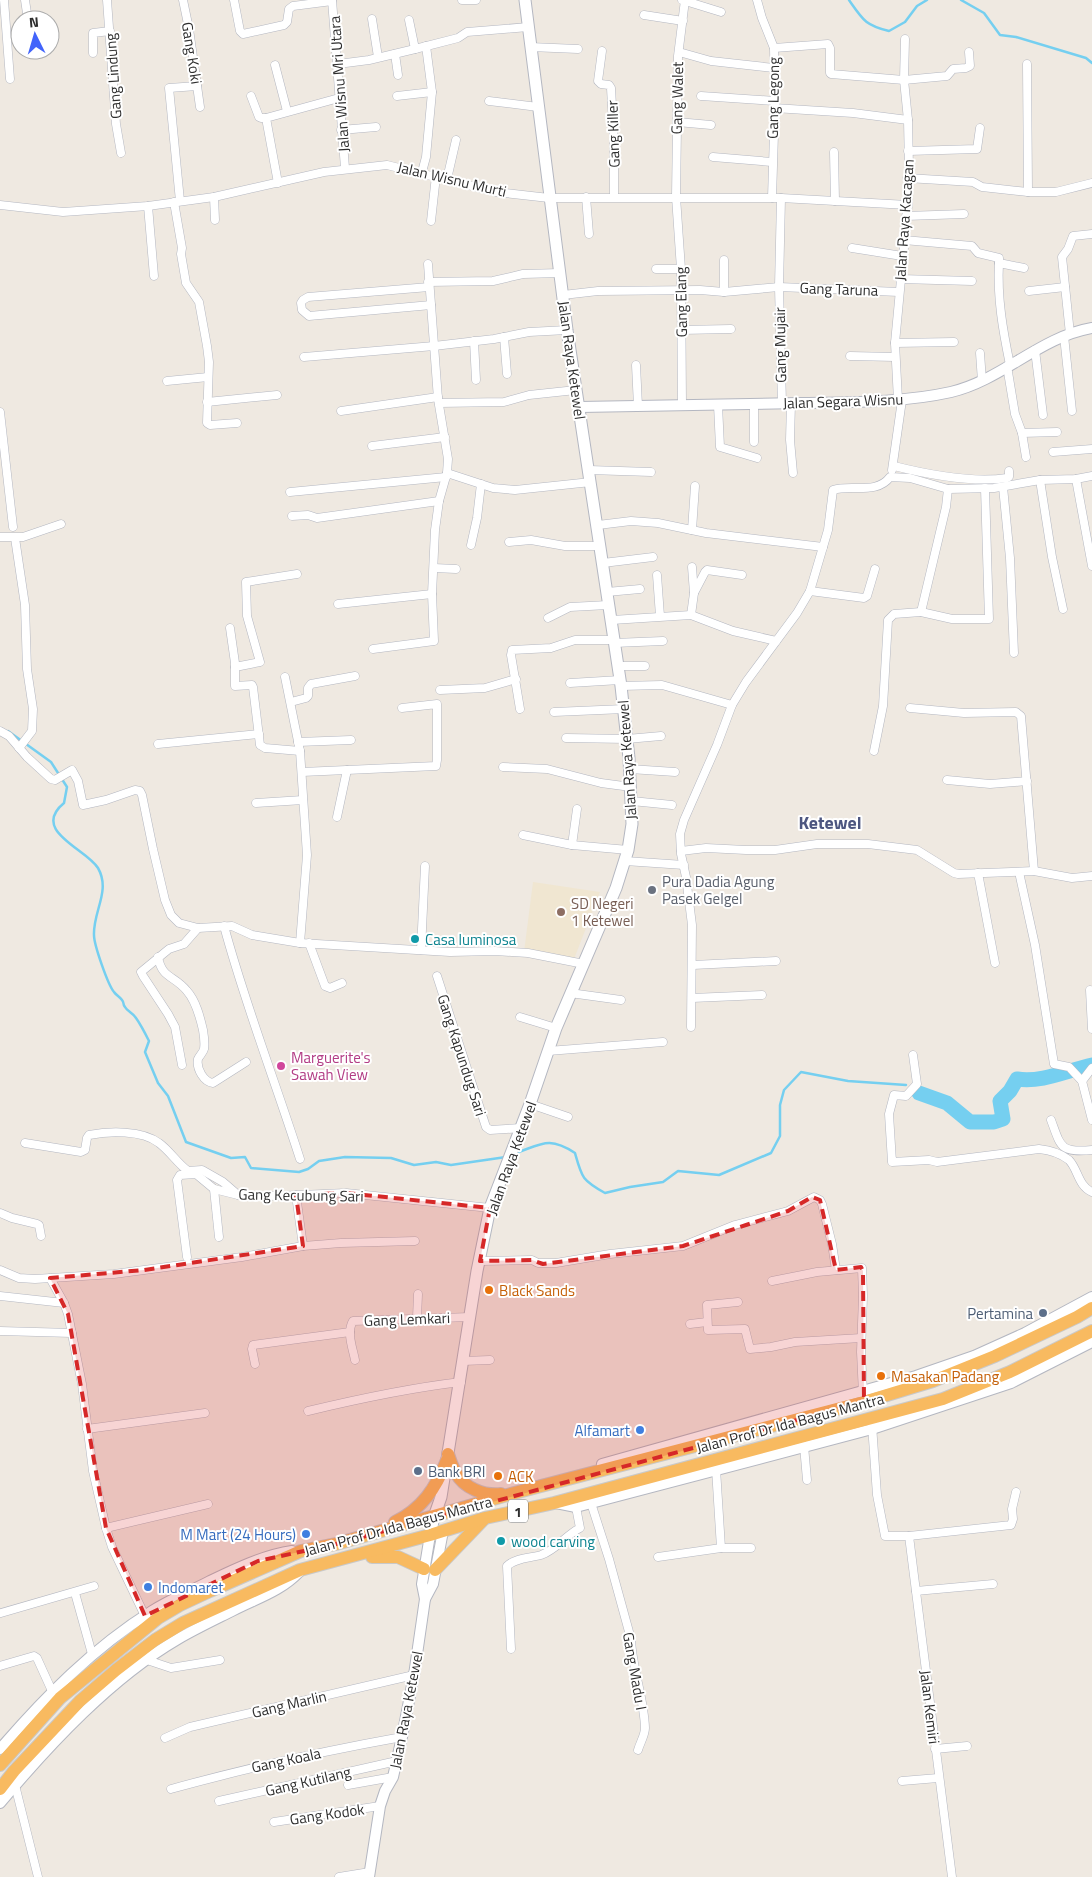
<svg xmlns="http://www.w3.org/2000/svg" width="1092" height="1877" font-family="'Titillium Web',sans-serif">
  <style>
    .education { fill: #f0e6d1 }
    .lines { fill: none; stroke-linecap: round; stroke-linejoin: round }
    .stream { stroke: #75cff0; stroke-width: 2.5 }
    .river { stroke: #75cff0; stroke-width: 15 }
    .minor-casing { stroke: #b4b7c1; stroke-width: 9 }
    .tertiary-casing { stroke: #b4b7c1; stroke-width: 12 }
    .secondary-casing { stroke: #b4b7c1; stroke-width: 13 }
    .trunk-casing { stroke: #c9c9c9; stroke-width: 14 }
    .minor { stroke: #fff; stroke-width: 8 }
    .tertiary { stroke: #fff; stroke-width: 10 }
    .secondary { stroke: #fff; stroke-width: 11 }
    .trunk { stroke: #f8ba60; stroke-width: 12 }
    .marked { fill: #d62828; fill-opacity: 0.2; stroke: #d62828; stroke-width: 4; stroke-dasharray: 10 6; stroke-linejoin: round }
    .worship-dot { fill: #6b7280; stroke: #fff; stroke-width: 2 }
    .education-dot { fill: #8d6e63; stroke: #fff; stroke-width: 2 }
    .culture-dot { fill: #0f9aa8; stroke: #fff; stroke-width: 2 }
    .hotel-dot { fill: #d1479c; stroke: #fff; stroke-width: 2 }
    .food-dot { fill: #e8710a; stroke: #fff; stroke-width: 2 }
    .service-dot { fill: #5c6f8a; stroke: #fff; stroke-width: 2 }
    .shop-dot { fill: #3f7fe0; stroke: #fff; stroke-width: 2 }
    .labels { text-anchor: middle; dominant-baseline: central; stroke-width: 4; stroke-linejoin: round; paint-order: stroke }
    .shield { fill: #fff; stroke: #6d6d6d; stroke-width: 1 }
    .shield-label { font-size: 14px; font-weight: bold; fill: #2e2e2e }
    .street-label { font-size: 15px; fill: #2e2e2e; stroke: #fff }
    .worship-label { font-size: 15px; fill: #5b616d; stroke: #fff; text-anchor: start }
    .education-label { font-size: 15px; fill: #785e54; stroke: #fff; text-anchor: start }
    .culture-label { font-size: 15px; fill: #0d838f; stroke: #fff; text-anchor: start }
    .hotel-label { font-size: 15px; fill: #b23c85; stroke: #fff; text-anchor: start }
    .food-label { font-size: 15px; fill: #c56008; stroke: #fff; text-anchor: start }
    .service-label { font-size: 15px; fill: #4e5e75; stroke: #fff; text-anchor: end }
    .shop-label { font-size: 15px; fill: #366cbe; stroke: #fff; text-anchor: end }
    .quarter-label { font-size: 18px; font-weight: bold; fill: #4d5680; stroke: #fff }
  </style>
  <rect width="100%" height="100%" fill="#efe9e1"/>
  <polygon class="education" points="533,882 600,892 574,959 524,952"/>
  <g class="lines">
    <g class="stream">
      <path d="M 849,0 C 863,20 865,25 889,31 L 905,22 L 917,6 L 927,0"/>
      <polyline points="961,0 984,13 1000,35 1016,37 1086,58 1092,63"/>
      <path d="M 8,731 L 51,762 L 67,787 L 64,803 C 30,831 87,849 98,868 C 111,891 93,911 94,935 C 94,945 108,985 114,992 C 116,995 120,997 122,1000 C 125,1004 122,1003 125,1007 C 127,1011 133,1013 136,1018 C 141,1025 145,1033 149,1041 L 145,1052 L 158,1083 L 168,1096 L 186,1142 L 231,1158 L 245,1157 L 251,1168 L 299,1172 L 308,1169 L 319,1161 L 345,1157 L 391,1158 L 414,1165 L 436,1162 L 451,1165 L 506,1157"/>
      <path d="M 516,1153 C 542,1144 549,1136 575,1153 C 582,1178 582,1180 605,1193 L 630,1187 L 663,1182 L 678,1171 L 719,1175 L 771,1153 L 780,1136 L 780,1105 L 784,1090 L 801,1072 L 848,1081 L 906,1085"/>
    </g>
    <path class="river" d="M 919,1093 L 947,1103 L 970,1122 L 994,1122 L 1003,1119 L 1000,1101 L 1010,1091 L 1017,1079 C 1042,1083 1068,1070 1092,1065"/>
    <g class="minor-casing">
      <g id="minor">
        <polyline points="4,0 10,79"/>
        <polyline points="25,0 28,20"/>
        <polyline points="107,0 116,124 121,153"/>
        <polyline points="183,0 189,29 200,107"/>
        <polyline points="234,0 240,31 243,34 284,25 287,22 289,9 293,6 332,1"/>
        <polyline points="332,0 345,168"/>
        <polyline points="462,0 476,0"/>
        <polyline points="682,0 721,12"/>
        <polyline points="757,0 762,18 774,48 775,101 772,198"/>
        <polyline points="644,15 683,21"/>
        <polyline points="372,19 378,57"/>
        <polyline points="409,20 415,49"/>
        <polyline points="530,47 578,49"/>
        <polyline points="774,48 828,44 830,48 830,73 831,74 904,80 947,76 953,69 966,68 970,66 969,52"/>
        <polyline points="602,51 598,81 601,84 609,85 611,88 614,142 614,197"/>
        <polyline points="679,52 711,61 774,68"/>
        <polyline points="93,53 93,33 110,31"/>
        <polyline points="395,54 398,75"/>
        <polyline points="338,64 369,60 415,49 458,38 467,32 528,27"/>
        <polyline points="1027,64 1028,192"/>
        <polyline points="275,65 287,111"/>
        <polyline points="251,96 259,117 261,118 266,118"/>
        <polyline points="397,96 432,92"/>
        <polyline points="701,96 775,101"/>
        <polyline points="489,101 538,107"/>
        <polyline points="774,108 853,113 908,120"/>
        <polyline points="677,122 711,125"/>
        <polyline points="341,130 376,127"/>
        <polyline points="908,151 977,149 980,128"/>
        <polyline points="834,152 835,201"/>
        <polyline points="713,157 772,162"/>
        <polyline points="422,172 426,157 432,92 426,46"/>
        <polyline points="907,178 973,182 982,187 1028,192 1056,192 1092,183"/>
        <polyline points="447,179 456,140"/>
        <polyline points="278,183 266,118 339,98"/>
        <polyline points="214,197 215,220"/>
        <polyline points="586,197 589,234"/>
        <polyline points="781,198 779,287 782,404"/>
        <polyline points="180,201 169,88 197,86"/>
        <polyline points="174,202 182,248 181,254 186,283 199,302 207,346 209,362 207,423 210,425 237,423"/>
        <polyline points="0,205 63,212 148,206 214,197 324,172 387,165 496,192 549,198 781,198 908,205"/>
        <polyline points="148,206 154,276"/>
        <polyline points="906,216 964,214"/>
        <polyline points="431,221 436,176"/>
        <polyline points="904,240 972,246 978,253 999,258 999,263"/>
        <polyline points="852,248 902,256"/>
        <polyline points="724,260 724,292"/>
        <path d="M 999,263 C 997,298 1003,331 1010,365"/>
        <polyline points="999,263 1024,268"/>
        <polyline points="656,269 681,269"/>
        <polyline points="900,279 972,281"/>
        <polyline points="428,282 493,281 523,274 560,273"/>
        <polyline points="429,287 308,297 303,300 301,303 302,310 309,316 431,305"/>
        <polyline points="1029,291 1065,287"/>
        <polyline points="563,295 598,291 700,290 724,292 779,287 899,292"/>
        <polyline points="681,330 731,329"/>
        <polyline points="1070,334 1062,257 1068,249 1073,236 1092,234"/>
        <polyline points="1064,336 1072,411"/>
        <polyline points="504,337 507,374"/>
        <polyline points="474,341 476,380"/>
        <polyline points="895,343 954,342"/>
        <polyline points="1035,350 1043,415"/>
        <polyline points="980,353 982,381"/>
        <polyline points="850,356 895,357"/>
        <polyline points="304,357 434,346 494,339 529,332 567,330"/>
        <polyline points="636,365 638,406"/>
        <polyline points="1007,366 1015,414 1022,433 1026,457"/>
        <polyline points="167,381 208,377"/>
        <polyline points="898,400 895,343 908,205 909,168 908,120 904,80 905,39"/>
        <polyline points="207,402 277,395"/>
        <polyline points="439,403 504,402 529,395 576,390"/>
        <polyline points="791,403 790,440 793,473"/>
        <polyline points="718,405 720,447 757,458"/>
        <polyline points="754,405 754,442"/>
        <polyline points="682,406 681,269 676,197 678,56 685,0"/>
        <polyline points="341,411 438,397"/>
        <polyline points="0,412 13,527"/>
        <polyline points="1022,433 1057,432"/>
        <polyline points="372,446 445,437"/>
        <polyline points="1053,452 1092,449"/>
        <path d="M 894,466 C 926,474 974,483 1007,478 L 1009,477 L 1009,471"/>
        <polyline points="589,470 651,472"/>
        <polyline points="892,470 902,400"/>
        <polyline points="447,473 493,488 515,490 591,482"/>
        <polyline points="1076,479 1092,566"/>
        <polyline points="1040,480 1052,557 1063,609"/>
        <polyline points="1003,487 1010,558 1014,653"/>
        <polyline points="948,489 946,507 921,612 952,619 989,619 985,488"/>
        <polyline points="290,492 446,477"/>
        <polyline points="292,516 308,515 317,518 439,501"/>
        <polyline points="598,525 631,521 658,523 706,533 823,547"/>
        <polyline points="692,530 695,486"/>
        <polyline points="0,537 23,537 61,524"/>
        <polyline points="15,538 25,605 27,669 33,709 32,731 19,748"/>
        <polyline points="509,542 531,540 565,546 599,546"/>
        <polyline points="471,545 477,518 481,484"/>
        <polyline points="603,563 653,557"/>
        <polyline points="434,568 456,569"/>
        <polyline points="657,575 660,616"/>
        <polyline points="810,591 864,598 867,596 875,569"/>
        <polyline points="607,592 640,589"/>
        <polyline points="694,593 705,572 707,570 742,575"/>
        <polyline points="338,604 432,594"/>
        <polyline points="691,615 694,593 692,567"/>
        <polyline points="548,618 570,607 608,605"/>
        <polyline points="612,620 691,615 733,631 776,641"/>
        <polyline points="230,628 235,663 235,686 252,685 253,687 260,745 265,748 300,751"/>
        <polyline points="614,643 663,641"/>
        <polyline points="373,649 434,641 432,594 435,530 439,501 447,473 448,459 438,399 428,264"/>
        <polyline points="617,666 645,666"/>
        <polyline points="235,667 260,662 247,616 246,582 297,574"/>
        <polyline points="285,677 300,751 307,855 300,943"/>
        <polyline points="570,683 620,680"/>
        <polyline points="621,686 662,685 732,705"/>
        <polyline points="440,690 485,688 516,679"/>
        <polyline points="291,702 306,698 308,696 308,688 311,684 355,676"/>
        <polyline points="910,708 964,713 1016,712 1021,716 1034,871"/>
        <polyline points="520,709 511,655 512,650 551,648 575,640 614,640"/>
        <polyline points="554,712 624,709"/>
        <polyline points="0,731 9,736 27,757 51,779 55,780 72,770 78,781 83,805 106,800 135,790 140,791 142,795 153,849 165,900 171,915 179,923 198,928 232,926 252,935 300,943 450,952 495,951 528,953 584,964"/>
        <polyline points="566,738 627,739 661,736"/>
        <polyline points="298,742 351,740"/>
        <polyline points="158,744 259,734"/>
        <polyline points="874,751 883,706 888,620 894,614 921,612"/>
        <polyline points="503,767 547,769 601,783 631,787"/>
        <polyline points="630,769 675,772"/>
        <polyline points="302,772 436,766 437,760 437,704 402,708"/>
        <polyline points="947,780 990,784 1027,781"/>
        <polyline points="632,801 672,805"/>
        <polyline points="256,803 303,800"/>
        <polyline points="337,817 347,770"/>
        <polyline points="523,835 572,845 628,850"/>
        <polyline points="572,845 577,809"/>
        <polyline points="681,851 706,848 746,850 775,850 817,844 868,844 917,850 954,873 958,874 1034,871 1072,878 1092,876"/>
        <polyline points="625,861 684,865"/>
        <polyline points="1019,872 1035,945 1054,1064 1069,1067 1082,1081 1092,1120"/>
        <polyline points="978,873 995,963"/>
        <path d="M 224,926 C 245,1004 275,1081 300,1159"/>
        <polyline points="309,943 325,986 330,988 342,983"/>
        <polyline points="421,950 425,866"/>
        <path d="M 158,957 C 162,979 174,975 187,991 C 196,1001 200,1017 203,1030 C 204,1036 205,1043 204,1049 C 203,1053 199,1056 198,1059 C 196,1069 204,1082 213,1083 L 246,1062"/>
        <polyline points="693,965 776,961"/>
        <polyline points="437,976 486,1127 490,1130 522,1128"/>
        <polyline points="1090,990 1092,1029"/>
        <polyline points="570,993 621,1000"/>
        <polyline points="692,998 762,995"/>
        <polyline points="520,1017 556,1028"/>
        <path d="M 691,1027 L 692,925 L 686,877 L 681,854 L 680,834 L 684,820 L 717,745 L 732,705 L 746,682 L 797,613 L 810,591 L 828,530 L 833,490 C 850,484 877,495 890,477 L 910,478 L 948,489 L 994,488 L 1040,480 L 1076,479 L 1092,476"/>
        <polyline points="548,1051 663,1042"/>
        <path d="M 913,1055 L 917,1084 L 906,1096 L 894,1095 L 889,1114 L 892,1162 L 929,1160 L 937,1162 L 1039,1149 C 1049,1150 1060,1153 1069,1160 C 1078,1169 1078,1186 1092,1192"/>
        <polyline points="182,1065 175,1027 168,1014 143,976 141,972 169,949 184,944 198,928"/>
        <polyline points="1082,1081 1092,1068"/>
        <polyline points="530,1104 568,1117"/>
        <path d="M 1051,1120 C 1061,1147 1060,1153 1092,1150"/>
        <path d="M 25,1143 L 81,1152 L 85,1150 L 87,1138 L 89,1135 C 109,1131 142,1130 159,1143 C 170,1151 177,1163 188,1171 L 202,1170 L 223,1182 L 238,1195"/>
        <polyline points="214,1189 219,1237"/>
        <polyline points="296,1195 303,1246"/>
        <polyline points="0,1213 12,1218 37,1224 39,1225 41,1236"/>
        <polyline points="187,1257 177,1180 180,1175 196,1174 214,1189 238,1195 277,1196 346,1193 490,1208"/>
        <polyline points="480,1261 532,1260 538,1263 556,1263 610,1254 683,1246 735,1225 788,1211 814,1197 820,1200 822,1204 832,1244 836,1270"/>
        <polyline points="0,1270 19,1278 35,1279 114,1274 242,1257 303,1246 341,1243 415,1241"/>
        <polyline points="50,1278 64,1303 68,1314 82,1384 93,1471 106,1528 208,1504"/>
        <polyline points="772,1281 817,1272 862,1268 863,1296 861,1352 863,1394"/>
        <polyline points="0,1296 64,1303"/>
        <polyline points="738,1302 707,1305 708,1330 745,1329 750,1349 771,1347 795,1342 861,1338"/>
        <polyline points="417,1318 418,1294"/>
        <polyline points="690,1324 707,1322"/>
        <polyline points="0,1331 72,1333"/>
        <path d="M 355,1360 C 353,1349 346,1332 353,1321 L 470,1317"/>
        <polyline points="463,1361 490,1360"/>
        <polyline points="255,1364 252,1349 253,1345 350,1332"/>
        <path d="M 308,1411 C 358,1399 409,1388 461,1382"/>
        <polyline points="872,1425 877,1495 885,1536 909,1536 1011,1525 1013,1519 1012,1509 1016,1492"/>
        <polyline points="87,1429 205,1413"/>
        <polyline points="804,1446 807,1480"/>
        <path d="M 591,1503 L 609,1559 L 631,1639 C 632,1669 644,1697 645,1728 C 645,1735 640,1743 638,1750"/>
        <polyline points="106,1528 112,1547 145,1616"/>
        <polyline points="909,1536 952,1877"/>
        <polyline points="721,1548 751,1548"/>
        <polyline points="658,1557 721,1548 716,1469"/>
        <polyline points="916,1591 993,1584"/>
        <polyline points="75,1593 92,1654"/>
        <polyline points="1,1613 94,1586"/>
        <path d="M 511,1649 L 507,1566 C 515,1558 530,1558 541,1555 C 556,1550 566,1535 580,1528 L 576,1507"/>
        <polyline points="147,1660 171,1668 220,1660"/>
        <polyline points="0,1666 34,1656 37,1658 52,1691"/>
        <polyline points="165,1738 190,1727 414,1675"/>
        <polyline points="935,1749 967,1746"/>
        <polyline points="902,1781 938,1778"/>
        <polyline points="15,1785 38,1877"/>
        <polyline points="348,1785 393,1777"/>
        <path d="M 171,1789 C 247,1768 324,1751 402,1737"/>
        <polyline points="219,1801 397,1761"/>
        <polyline points="274,1822 380,1806"/>
        <polyline points="339,1877 370,1872"/>
      </g>
    </g>
    <g class="tertiary-casing">
      <g id="tertiary">
        <path d="M 580,407 C 653,406 726,405 800,403 C 850,402 901,403 951,392 C 1002,380 1040,337 1092,328"/>
        <polyline points="602,1464 916,1376 974,1356 1025,1333 1092,1297"/>
        <polyline points="556,1503 576,1507 872,1429 1011,1383 1092,1342"/>
        <polyline points="425,1599 422,1584 430,1535"/>
        <path d="M 0,1749 C 45,1697 93,1648 152,1611 C 171,1599 191,1591 210,1581 C 235,1569 264,1555 292,1551"/>
        <path d="M 0,1803 C 50,1744 111,1678 178,1639 C 195,1629 214,1620 232,1611 C 257,1598 280,1592 300,1571"/>
        <polyline points="369,1877 380,1806 385,1791 393,1777 402,1737 414,1675 425,1599 433,1584 443,1531"/>
      </g>
    </g>
    <g class="secondary-casing">
      <polyline id="secondary" points="430,1535 434,1517 441,1497 477,1271 490,1208 530,1104 556,1028 616,888 628,850 632,824 629,758 621,686 567,330 525,0"/>
    </g>
    <g class="trunk-casing">
      <g id="trunk">
        <path d="M 448,1454 C 450,1460 452,1467 456,1473 C 464,1488 484,1496 501,1494"/>
        <path d="M 395,1522 C 422,1509 436,1488 447,1460"/>
        <polyline points="372,1557 398,1557 424,1569"/>
        <polyline points="435,1570 483,1520"/>
        <polyline points="0,1765 60,1698 158,1618 180,1605 210,1591 301,1551 336,1544 518,1492 864,1402 933,1381 995,1356 1077,1317 1092,1308"/>
        <polyline points="0,1789 14,1771 80,1701 116,1670 155,1640 183,1623 300,1570 430,1535 485,1518 554,1503 943,1399 1010,1372 1092,1331"/>
      </g>
    </g>
    <use href="#minor" class="minor"/>
    <use href="#tertiary" class="tertiary"/>
    <use href="#secondary" class="secondary"/>
    <use href="#trunk" class="trunk"/>
  </g>
  <path class="marked" d="M 346,1193 L 490,1208 L 480,1261 L 532,1260 L 543,1264 L 683,1246 L 788,1211 L 812,1197 L 820,1200 L 836,1270 L 861,1267 L 863,1271 L 864,1402 L 336,1544 L 258,1561 L 145,1616 L 106,1528 L 68,1314 L 50,1278 L 144,1270 L 303,1246 L 296,1195 Z"/>
  <circle class="worship-dot" cx="652" cy="890" r="5"/>
  <circle class="education-dot" cx="561" cy="912" r="5"/>
  <g class="culture-dot">
    <circle cx="415" cy="939" r="5"/>
    <circle cx="501" cy="1541" r="5"/>
  </g>
  <circle class="hotel-dot" cx="281" cy="1066" r="5"/>
  <g class="food-dot">
    <circle cx="489" cy="1290" r="5"/>
    <circle cx="881" cy="1376" r="5"/>
    <circle cx="498" cy="1476" r="5"/>
  </g>
  <g class="service-dot">
    <circle cx="1043" cy="1313" r="5"/>
    <circle cx="418" cy="1471" r="5"/>
  </g>
  <g class="shop-dot">
    <circle cx="640" cy="1430" r="5"/>
    <circle cx="306" cy="1534" r="5"/>
    <circle cx="148" cy="1587" r="5"/>
  </g>
  <g class="labels">
    <rect class="shield" x="508" y="1499.5" width="20" height="23" rx="4"/>
    <g class="shield-label">
      <text x="518" y="1511">1</text>
    </g>
    <g class="street-label">
      <text transform="translate(192 53) rotate(81)">Gang Koki</text>
      <text transform="translate(113 76) rotate(-94)">Gang Lindung</text>
      <text transform="translate(339 84) rotate(-94)">Jalan Wisnu Mri Utara</text>
      <text transform="translate(677 98) rotate(-89)">Gang Walet</text>
      <text transform="translate(773 98) rotate(-89)">Gang Legong</text>
      <text transform="translate(613 134) rotate(-92)">Gang Killer</text>
      <text transform="translate(452 179) rotate(13)">Jalan Wisnu Murti</text>
      <text transform="translate(904 220) rotate(-86)">Jalan Raya Kacagan</text>
      <text transform="translate(839 289) rotate(2)">Gang Taruna</text>
      <text transform="translate(681 302) rotate(-91)">Gang Elang</text>
      <text transform="translate(780 345) rotate(-91)">Gang Mujair</text>
      <text transform="translate(572 360) rotate(82)">Jalan Raya Ketewel</text>
      <text transform="translate(843 401) rotate(-2)">Jalan Segara Wisnu</text>
      <text transform="translate(627 760) rotate(-94)">Jalan Raya Ketewel</text>
      <text transform="translate(462 1055) rotate(72)">Gang Kapundug Sari</text>
      <text transform="translate(511 1158) rotate(-70)">Jalan Raya Ketewel</text>
      <text transform="translate(301 1195) rotate(1)">Gang Kecubung Sari</text>
      <text transform="translate(407 1319) rotate(-2)">Gang Lemkari</text>
      <text transform="translate(790 1423) rotate(-15)">Jalan Prof Dr Ida Bagus Mantra</text>
      <text transform="translate(398 1526) rotate(-15)">Jalan Prof Dr Ida Bagus Mantra</text>
      <text transform="translate(635 1671) rotate(80)">Gang Madu I</text>
      <text transform="translate(289 1704) rotate(-13)">Gang Marlin</text>
      <text transform="translate(930 1707) rotate(83)">Jalan Kemiri</text>
      <text transform="translate(406 1710) rotate(-79)">Jalan Raya Ketewel</text>
      <text transform="translate(286 1760) rotate(-12)">Gang Koala</text>
      <text transform="translate(308 1781) rotate(-13)">Gang Kutilang</text>
      <text transform="translate(327 1814) rotate(-8)">Gang Kodok</text>
    </g>
    <g class="worship-label">
      <text x="662" y="881">Pura Dadia Agung<tspan x="662" dy="17">Pasek Gelgel</tspan></text>
    </g>
    <g class="education-label">
      <text x="571" y="903">SD Negeri<tspan x="571" dy="17">1 Ketewel</tspan></text>
    </g>
    <g class="culture-label">
      <text x="425" y="939">Casa luminosa</text>
      <text x="511" y="1541">wood carving</text>
    </g>
    <g class="hotel-label">
      <text x="291" y="1057">Marguerite's<tspan x="291" dy="17">Sawah View</tspan></text>
    </g>
    <g class="food-label">
      <text x="499" y="1290">Black Sands</text>
      <text x="891" y="1376">Masakan Padang</text>
      <text x="508" y="1476">ACK</text>
    </g>
    <g class="service-label">
      <text x="1033" y="1313">Pertamina</text>
      <text x="428" y="1471" text-anchor="start">Bank BRI</text>
    </g>
    <g class="shop-label">
      <text x="630" y="1430">Alfamart</text>
      <text x="296" y="1534">M Mart (24 Hours)</text>
      <text x="158" y="1587" text-anchor="start">Indomaret</text>
    </g>
    <g class="quarter-label">
      <text x="830" y="822">Ketewel</text>
    </g>
  </g>
  <g transform="translate(35 35) rotate(355)"><circle r="24" fill="#ffffff" stroke="#ababab"/>
  <path d="M0-4L9 19L0 12L-9 19Z" fill="#4264fb"/>
  <text y="-8" font-size="14" font-weight="bold" text-anchor="middle" fill="#2e2e2e">N</text>
  </g>
</svg>
